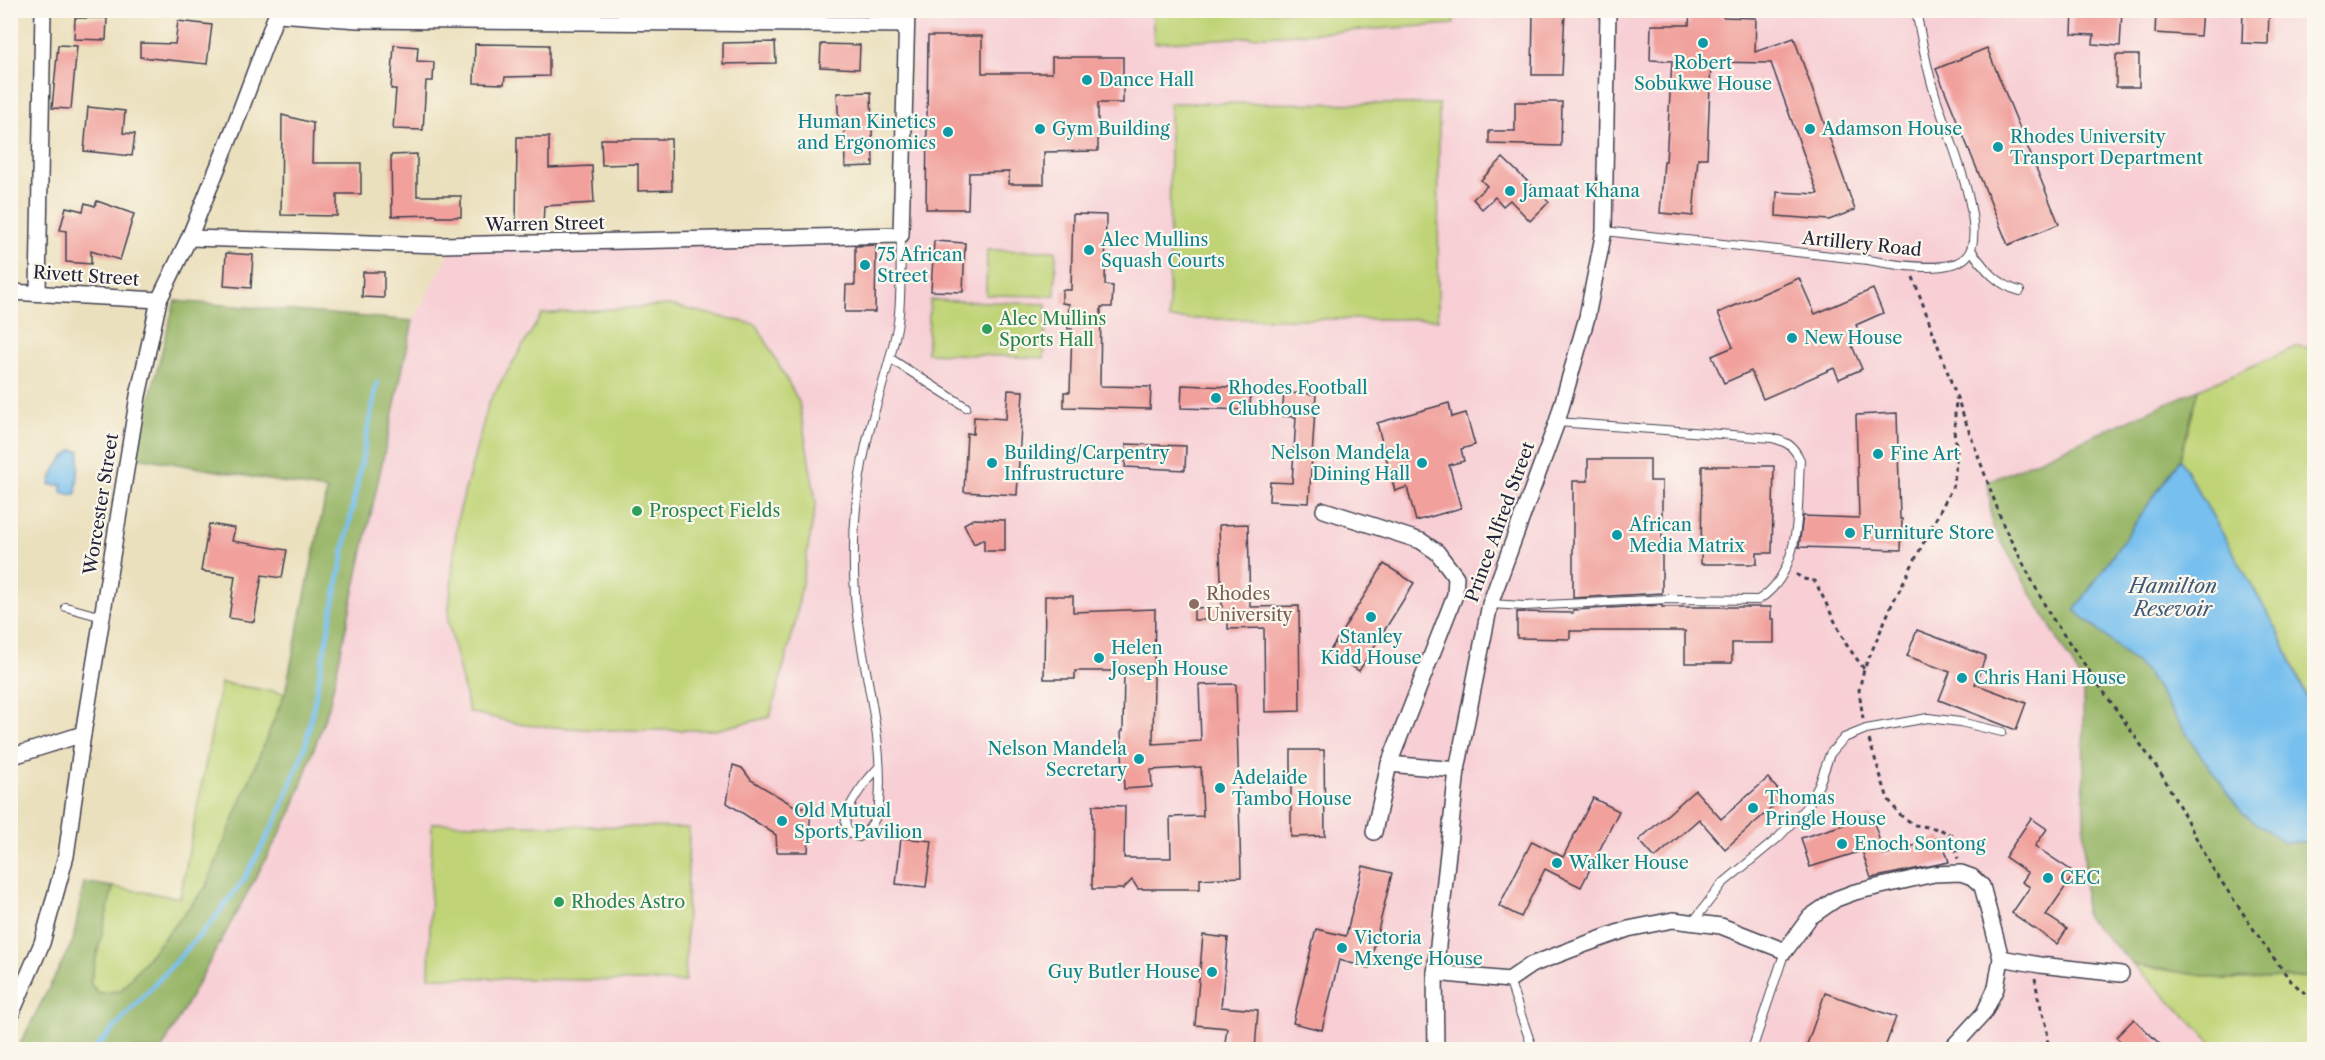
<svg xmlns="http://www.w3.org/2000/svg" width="2325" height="1060" font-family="'Libre Caslon Text',serif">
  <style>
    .built { fill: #f7cfd5 }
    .green { fill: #c0d477; stroke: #717b59; stroke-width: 1.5 }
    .forest { fill: #98b668; stroke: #5d6c52; stroke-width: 1.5 }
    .water { fill: #76bfee; stroke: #4c7094; stroke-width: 1.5 }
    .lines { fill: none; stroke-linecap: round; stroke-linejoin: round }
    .stream { stroke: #76bfee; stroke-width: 5 }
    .building { fill: #f1a09c }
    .service-casing { stroke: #403e4e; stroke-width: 10 }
    .minor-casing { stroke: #403e4e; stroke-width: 18 }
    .path { stroke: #403e4e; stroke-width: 3; stroke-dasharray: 4.5 4.5; stroke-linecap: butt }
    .service { stroke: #fff; stroke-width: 8 }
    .minor { stroke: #fff; stroke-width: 15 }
    .culture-dot { fill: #0f9aa8; stroke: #fbf7ec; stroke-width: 2 }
    .leisure-dot { fill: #2e9e5b; stroke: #fbf7ec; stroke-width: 2 }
    .education-dot { fill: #8d6e63; stroke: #fbf7ec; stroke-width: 2 }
    .labels { text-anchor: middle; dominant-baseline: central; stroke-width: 4.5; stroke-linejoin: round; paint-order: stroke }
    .culture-label { font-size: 18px; fill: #0d838f; stroke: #fbf7ec; text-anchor: start }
    .street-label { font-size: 18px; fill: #22223b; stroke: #fbf7ec }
    .leisure-label { font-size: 18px; fill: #27864d; stroke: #fbf7ec; text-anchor: start }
    .education-label { font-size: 18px; fill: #785e54; stroke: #fbf7ec; text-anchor: start }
    .water-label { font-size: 20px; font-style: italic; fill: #3f597a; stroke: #fbf7ec }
  </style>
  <rect width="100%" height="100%" fill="#fbf7ec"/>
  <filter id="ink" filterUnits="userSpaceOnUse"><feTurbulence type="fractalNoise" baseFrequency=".0167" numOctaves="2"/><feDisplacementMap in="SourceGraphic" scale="12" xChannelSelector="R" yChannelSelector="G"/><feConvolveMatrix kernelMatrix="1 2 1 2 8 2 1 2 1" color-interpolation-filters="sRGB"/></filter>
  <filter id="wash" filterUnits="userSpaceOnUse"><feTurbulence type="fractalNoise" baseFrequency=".008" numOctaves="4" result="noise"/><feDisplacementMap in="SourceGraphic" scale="24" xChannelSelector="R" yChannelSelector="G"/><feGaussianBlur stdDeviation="1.35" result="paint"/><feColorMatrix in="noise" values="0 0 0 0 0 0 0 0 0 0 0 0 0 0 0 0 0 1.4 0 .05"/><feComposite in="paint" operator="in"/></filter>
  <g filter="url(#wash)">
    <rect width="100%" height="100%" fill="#ebe0bd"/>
    <polygon class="built" points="913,11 2314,11 2314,349 2298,346 1988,482 1992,525 2083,683 2085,916 2218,1049 162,1050 292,811 329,706 413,321 452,249 909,240"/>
    <g class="green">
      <polygon points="1453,11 1454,24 1154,43 1152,11"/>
      <polygon points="1170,103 1439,104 1438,319 1169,319"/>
      <polygon points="987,250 1056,251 1055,296 986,295"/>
      <polygon points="930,300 1046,304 1044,358 927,353"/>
      <polygon points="669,305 757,325 799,402 816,502 795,624 770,717 715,730 602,730 524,725 469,712 448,621 457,520 489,402 542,314"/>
      <polygon points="2298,346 2314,349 2314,713 2278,631 2180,459 2199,389"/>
      <polygon points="221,683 285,693 206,887 120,991 98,993 90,983 113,887 180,898"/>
      <polygon points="432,823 689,828 685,982 429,977"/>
      <polygon points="2134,965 2224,979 2314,977 2314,1049 2218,1049"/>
    </g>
    <g class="forest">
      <polygon points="175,301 413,321 329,706 292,811 162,1049 17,1050 73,941 84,882 113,887 90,983 98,993 120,991 206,887 285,693 327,490 137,457 138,443"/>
      <polygon points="2199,389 2180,459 2075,610 2146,672 2200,754 2285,843 2314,841 2314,977 2224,979 2134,965 2085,916 2083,683 1992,525 1988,482"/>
    </g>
    <g class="water">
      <path d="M 73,450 L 80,451 L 76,495 L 62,493 L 62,485 L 50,485 C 52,470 61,459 73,450 Z"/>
      <polygon points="2180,459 2278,631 2314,715 2314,841 2285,843 2243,814 2200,754 2146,672 2075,610"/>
    </g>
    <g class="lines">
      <polyline class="stream" points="94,1050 211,923 245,878 279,815 306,744 377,383"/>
    </g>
    <g id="blocks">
      <g class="building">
        <polygon points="1533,10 1565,10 1562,75 1532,75"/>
        <polygon points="1690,10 1724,10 1723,17 1756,18 1755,52 1794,38 1855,210 1829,220 1776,216 1777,192 1818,194 1771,63 1711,62 1707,158 1698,158 1693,216 1660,213 1664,161 1666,161 1672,61 1650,60 1651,25 1689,25"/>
        <polygon points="2073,10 2122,10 2120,46 2093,44 2094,35 2072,34"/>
        <polygon points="2172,10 2202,10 2200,36 2155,33 2156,14 2172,15"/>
        <polygon points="2243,10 2269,10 2268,44 2242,43"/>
        <polygon points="75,18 107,18 106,40 74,39"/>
        <polygon points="178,21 212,25 207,64 140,57 140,43 175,44"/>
        <polygon points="928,36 982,36 982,73 1052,73 1052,57 1123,57 1123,103 1098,103 1098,151 1044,152 1044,184 1009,184 1009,172 969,173 968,209 926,209"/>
        <polygon points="775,42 776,63 723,64 723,43"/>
        <polygon points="475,44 549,45 549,76 505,77 504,84 474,83"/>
        <polygon points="821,44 860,45 859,69 820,67"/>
        <polygon points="58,45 77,46 71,109 52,108"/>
        <polygon points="394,45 418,47 417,61 434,62 433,81 426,81 423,130 393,129 396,89 391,89"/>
        <polygon points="1987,48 2059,224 2008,245 1936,69"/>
        <rect x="2116" y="55" width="23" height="32"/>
        <polygon points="871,92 873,166 845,167 844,126 839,126 837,93"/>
        <polygon points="1515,102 1562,102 1561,146 1489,144 1489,131 1515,131"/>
        <polygon points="88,107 125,111 123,133 135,134 132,156 84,151"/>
        <polygon points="282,115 313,123 312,163 361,163 361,194 337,194 337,216 281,215"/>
        <polygon points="517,137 549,137 549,168 592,166 594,203 544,206 543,225 516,225"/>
        <polygon points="601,139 671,139 672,190 638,191 638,164 602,165"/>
        <polygon points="417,154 417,196 461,196 461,217 437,217 437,215 392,216 391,155"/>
        <polygon points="1503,158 1549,202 1530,221 1510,200 1503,206 1495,197 1482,209 1473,199 1487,186 1481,180"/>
        <polygon points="97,201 134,214 120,260 91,251 91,264 66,262 66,231 60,230 66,207 83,211 85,203 95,206"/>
        <polygon points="1073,214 1106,215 1105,285 1113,286 1112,307 1101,307 1100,386 1151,387 1150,409 1064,407 1064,392 1070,392 1072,329 1068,329 1069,304 1062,303 1062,290 1071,290"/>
        <polygon points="934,241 965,243 963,292 931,291"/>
        <polygon points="876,245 875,312 845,312 846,285 855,285 855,246"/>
        <polygon points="226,253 253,255 251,288 224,286"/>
        <polygon points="363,272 384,272 384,298 362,297"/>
        <polygon points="1799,278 1815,314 1873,289 1883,313 1856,325 1861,336 1850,341 1862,369 1839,379 1834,368 1763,399 1751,371 1724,383 1712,356 1733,347 1718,313"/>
        <polygon points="1182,385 1251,388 1250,410 1181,408"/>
        <polygon points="1008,390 1023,391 1017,495 964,492 967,433 973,434 974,417 1006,419"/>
        <polygon points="1284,393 1316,394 1309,503 1269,501 1270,482 1292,483 1296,417 1282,416"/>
        <polygon points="1449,403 1452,417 1466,413 1475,445 1461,449 1464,461 1449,465 1461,508 1416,521 1407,487 1395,491 1377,423"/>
        <polygon points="1897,413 1900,519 1902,519 1901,550 1799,547 1803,516 1859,518 1856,415"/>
        <polygon points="1126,444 1186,446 1185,470 1125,467"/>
        <polygon points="1588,459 1650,459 1650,481 1662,481 1662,593 1573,598 1573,481 1588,481"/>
        <polygon points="1702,466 1774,466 1772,553 1757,553 1757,564 1701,564"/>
        <polygon points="973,519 1005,520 1005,551 984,551 984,539 974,544 964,524"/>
        <polygon points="209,524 235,528 232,541 287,550 282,578 262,575 254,622 229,618 235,576 201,571"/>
        <polygon points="1248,524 1250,607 1299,606 1300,711 1265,712 1264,628 1228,629 1228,620 1194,620 1194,608 1222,607 1219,525"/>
        <polygon points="1384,564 1414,583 1359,671 1329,652"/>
        <polygon points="1045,596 1073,596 1073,612 1155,609 1153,744 1201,741 1199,685 1236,684 1241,877 1200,879 1200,889 1138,889 1132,880 1123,889 1092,889 1093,805 1125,806 1124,858 1171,858 1170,817 1203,816 1201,767 1151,770 1152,787 1124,789 1121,731 1123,731 1124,671 1075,671 1075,679 1044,679"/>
        <polygon points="1662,605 1662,607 1771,607 1771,619 1774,619 1774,643 1732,643 1732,663 1685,663 1685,631 1570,631 1570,639 1517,638 1517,612 1573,613 1573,610"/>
        <polygon points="1917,630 1986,656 1975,684 2026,703 2016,730 1939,700 1950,672 1907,656"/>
        <polygon points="1291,750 1324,750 1325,836 1291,837"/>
        <polygon points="733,765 742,768 751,780 796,807 811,807 808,852 777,852 776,835 727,803"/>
        <polygon points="1768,778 1784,797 1725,849 1699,819 1655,858 1639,840 1695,790 1721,819"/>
        <polygon points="1593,798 1619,811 1581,887 1545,869 1521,917 1499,906 1532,841 1563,857"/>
        <polygon points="1872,816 1884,855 1941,837 1949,862 1871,878 1862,851 1810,867 1801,838"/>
        <polygon points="2031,818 2047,829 2035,846 2075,873 2046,915 2067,929 2057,944 2012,913 2030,887 2022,882 2028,873 2005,857"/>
        <polygon points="901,838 932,841 926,887 896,884"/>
        <polygon points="1363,866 1392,873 1369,968 1339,960 1322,1030 1293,1023 1316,929 1346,936"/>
        <polygon points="1203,935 1228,938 1221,1007 1258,1010 1255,1050 1224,1050 1227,1028 1195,1025"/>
        <polygon points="1825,993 1896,1017 1884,1050 1805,1050"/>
        <polygon points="2134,1019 2166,1050 2129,1050 2116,1037"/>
      </g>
    </g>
  </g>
  <g filter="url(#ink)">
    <use href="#blocks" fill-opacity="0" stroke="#403e4e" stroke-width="1.5"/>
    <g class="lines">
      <g class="service-casing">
        <g id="service">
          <path d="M 1604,231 L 1868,260 C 1890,264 1948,275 1966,257 C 1992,232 1943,124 1934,91 C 1926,65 1921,37 1916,10"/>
          <path d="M 1971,250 C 1984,268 1997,285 2020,291"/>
          <polyline points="891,359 966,407"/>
          <path d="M 1490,604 L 1524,606 L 1669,599 L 1758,600 C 1803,573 1797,506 1800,460 C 1793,445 1787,442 1772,438 L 1557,422"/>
          <polyline points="66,607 102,617"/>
          <path d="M 879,767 C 867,779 824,830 859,837 C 870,831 879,815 879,803 C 885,733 860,664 855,595 C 852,546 855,492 866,445 C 875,403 891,364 898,322 C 902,294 900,264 901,235"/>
          <polyline points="1693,922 1722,884 1778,838 1809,804 1819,785 1830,754 1844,738 1866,729 1928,718 1960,722 2002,732"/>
          <polyline points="1509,980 1533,1050"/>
          <polyline points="1752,1050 1785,951"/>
        </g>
      </g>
      <g class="minor-casing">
        <g id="minor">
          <polyline points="278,14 358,20 906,25"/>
          <polyline points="189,238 442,245 901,235 907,10"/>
          <polyline points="10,292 159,300"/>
          <polyline points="38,292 43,10"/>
          <polyline points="1324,510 1421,541 1437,552 1456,577 1455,595 1389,764"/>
          <polyline points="10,757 83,734"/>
          <polyline points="1374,832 1389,764 1457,770"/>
          <polyline points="2001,958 2040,965 2121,974"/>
          <polyline points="1435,973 1509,980 1531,965 1583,945 1628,929 1673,920 1721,926 1785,951 1810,917 1836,899 1855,892 1934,874 1961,873 1972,877 1982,886 2001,958 1996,988 1984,1013 1950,1050"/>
          <polyline points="10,1017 42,943 66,856 83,734 138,396 159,300 189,238 233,130 278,10"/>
          <polyline points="1436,1050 1435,973 1457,770 1490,604 1557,422 1587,317 1604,231 1608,10"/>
        </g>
      </g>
      <g class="path">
        <polyline points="1913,277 2004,527 2050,615 2164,778 2213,869 2267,949 2291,981 2314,1001"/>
        <polyline points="1796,574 1803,579 1815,581 1846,644 1864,669"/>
        <polyline points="1863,719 1859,690 1864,669 1893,602 1954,484 1957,451 1954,431 1956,398"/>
        <polyline points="1869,740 1888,799 1900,815 1915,825 1939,829 1954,836 1958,859"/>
        <polyline points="2035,978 2038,997 2047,1027 2048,1050"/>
      </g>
      <use href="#service" class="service"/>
      <use href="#minor" class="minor"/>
    </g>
  </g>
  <g class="culture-dot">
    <circle cx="1703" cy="43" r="6"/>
    <circle cx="1087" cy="80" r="6"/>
    <circle cx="1040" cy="129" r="6"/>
    <circle cx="1810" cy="129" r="6"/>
    <circle cx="948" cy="132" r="6"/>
    <circle cx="1998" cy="147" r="6"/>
    <circle cx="1510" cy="191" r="6"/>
    <circle cx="1089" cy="250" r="6"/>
    <circle cx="865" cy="265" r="6"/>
    <circle cx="1792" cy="338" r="6"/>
    <circle cx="1216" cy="398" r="6"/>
    <circle cx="1878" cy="454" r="6"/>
    <circle cx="992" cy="463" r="6"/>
    <circle cx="1422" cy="463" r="6"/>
    <circle cx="1850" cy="533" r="6"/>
    <circle cx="1617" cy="535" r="6"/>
    <circle cx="1371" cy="617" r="6"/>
    <circle cx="1099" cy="658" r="6"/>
    <circle cx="1962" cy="678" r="6"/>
    <circle cx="1139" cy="759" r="6"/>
    <circle cx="1220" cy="788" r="6"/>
    <circle cx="1753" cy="808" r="6"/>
    <circle cx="782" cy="821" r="6"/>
    <circle cx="1842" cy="844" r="6"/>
    <circle cx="1557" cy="863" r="6"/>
    <circle cx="2048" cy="878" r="6"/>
    <circle cx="1342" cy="948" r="6"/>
    <circle cx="1212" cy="972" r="6"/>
  </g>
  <g class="leisure-dot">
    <circle cx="987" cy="329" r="6"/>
    <circle cx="637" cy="511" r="6"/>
    <circle cx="559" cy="902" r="6"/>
  </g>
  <circle class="education-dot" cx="1194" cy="604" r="6"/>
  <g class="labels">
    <g class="culture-label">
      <text x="1703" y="63" text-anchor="middle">Robert<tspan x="1703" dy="21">Sobukwe House</tspan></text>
      <text x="1099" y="80">Dance Hall</text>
      <text x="936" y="122" text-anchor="end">Human Kinetics<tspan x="936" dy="21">and Ergonomics</tspan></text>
      <text x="1052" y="129">Gym Building</text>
      <text x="1822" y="129">Adamson House</text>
      <text x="2010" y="137">Rhodes University<tspan x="2010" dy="21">Transport Department</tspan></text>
      <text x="1522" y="191">Jamaat Khana</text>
      <text x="1101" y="240">Alec Mullins<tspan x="1101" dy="21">Squash Courts</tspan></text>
      <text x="877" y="255">75 African<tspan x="877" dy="21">Street</tspan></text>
      <text x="1804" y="338">New House</text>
      <text x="1228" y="388">Rhodes Football<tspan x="1228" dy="21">Clubhouse</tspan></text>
      <text x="1004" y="453">Building/Carpentry<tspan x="1004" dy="21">Infrustructure</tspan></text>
      <text x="1410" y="453" text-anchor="end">Nelson Mandela<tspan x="1410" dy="21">Dining Hall</tspan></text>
      <text x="1890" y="454">Fine Art</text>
      <text x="1629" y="525">African<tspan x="1629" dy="21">Media Matrix</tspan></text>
      <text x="1862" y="533">Furniture Store</text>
      <text x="1371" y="637" text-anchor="middle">Stanley<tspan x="1371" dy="21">Kidd House</tspan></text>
      <text x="1111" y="648">Helen<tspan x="1111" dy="21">Joseph House</tspan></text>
      <text x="1974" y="678">Chris Hani House</text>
      <text x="1127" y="749" text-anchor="end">Nelson Mandela<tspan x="1127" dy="21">Secretary</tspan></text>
      <text x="1232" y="778">Adelaide<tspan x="1232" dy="21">Tambo House</tspan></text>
      <text x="1765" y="798">Thomas<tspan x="1765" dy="21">Pringle House</tspan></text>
      <text x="794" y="811">Old Mutual<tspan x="794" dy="21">Sports Pavilion</tspan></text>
      <text x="1854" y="844">Enoch Sontong</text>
      <text x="1569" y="863">Walker House</text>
      <text x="2060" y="878">CEC</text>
      <text x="1354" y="938">Victoria<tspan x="1354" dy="21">Mxenge House</tspan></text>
      <text x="1200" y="972" text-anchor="end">Guy Butler House</text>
    </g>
    <g class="street-label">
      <text transform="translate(545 224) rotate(-1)">Warren Street</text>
      <text transform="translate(1862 244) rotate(6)">Artillery Road</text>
      <text transform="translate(86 276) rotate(4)">Rivett Street</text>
      <text transform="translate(101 504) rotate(-81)">Worcester Street</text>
      <text transform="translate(1500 522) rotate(-70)">Prince Alfred Street</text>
    </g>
    <g class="leisure-label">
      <text x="999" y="319">Alec Mullins<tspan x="999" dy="21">Sports Hall</tspan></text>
      <text x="649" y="511">Prospect Fields</text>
      <text x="571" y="902">Rhodes Astro</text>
    </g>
    <g class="education-label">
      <text x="1206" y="594">Rhodes<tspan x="1206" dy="21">University</tspan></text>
    </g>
    <g class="water-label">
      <text x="2173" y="586">Hamilton<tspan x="2173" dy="23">Resevoir</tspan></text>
    </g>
  </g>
  <rect width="2325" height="1060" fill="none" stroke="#fbf7ec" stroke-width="36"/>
</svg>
